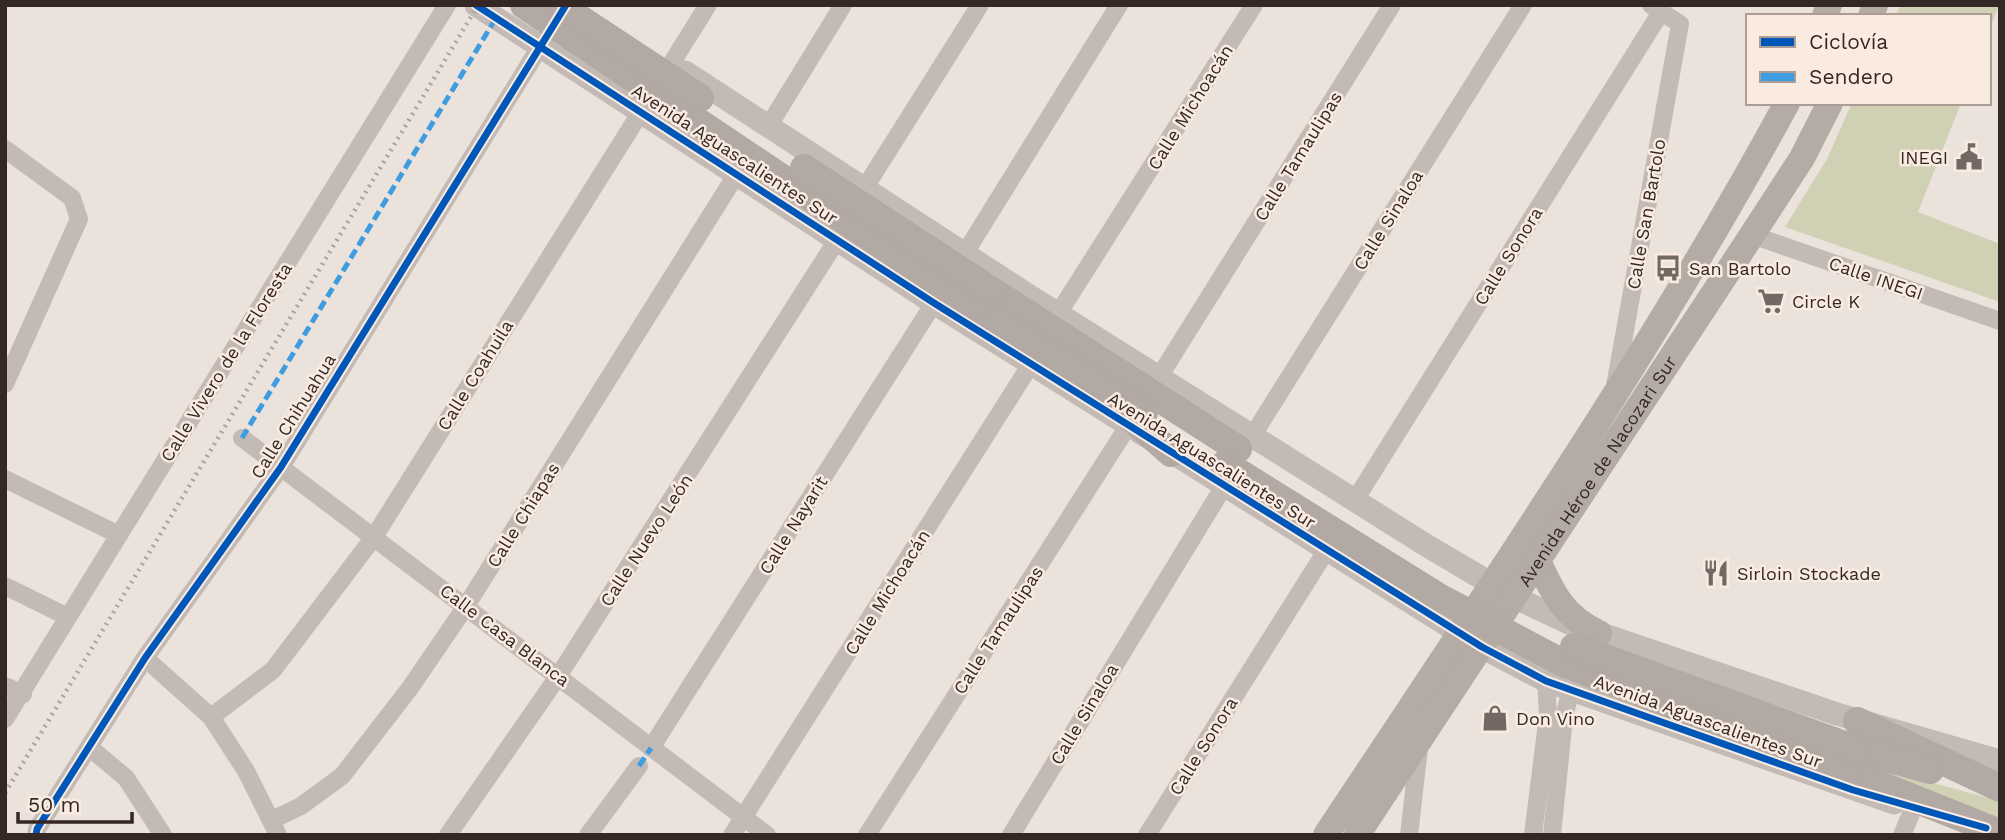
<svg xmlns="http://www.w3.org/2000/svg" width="2005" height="840" font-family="'Work Sans',sans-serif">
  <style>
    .green { fill: #cfd0b4 }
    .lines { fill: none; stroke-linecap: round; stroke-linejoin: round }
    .minor { stroke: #c4bab5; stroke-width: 18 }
    .tertiary { stroke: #c4bab5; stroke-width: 23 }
    .secondary { stroke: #b5aba5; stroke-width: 26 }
    .primary { stroke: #b2a8a4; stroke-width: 28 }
    .rail { stroke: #aba49f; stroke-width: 4.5; stroke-dasharray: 2 5; stroke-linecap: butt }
    .primary-bridge { stroke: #b2a8a4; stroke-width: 28 }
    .quiet { stroke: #3e9ce0; stroke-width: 5; stroke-dasharray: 10 5; stroke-linecap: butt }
    .cycleway-casing { stroke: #faebe1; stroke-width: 11 }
    .cycleway { stroke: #0057b8; stroke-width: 7 }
    .labels { text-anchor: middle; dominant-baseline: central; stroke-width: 5; stroke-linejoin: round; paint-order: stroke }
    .street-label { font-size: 18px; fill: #342724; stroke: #faebe1 }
    .poi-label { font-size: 18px; fill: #342724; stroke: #faebe1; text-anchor: start }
  </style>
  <rect width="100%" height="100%" fill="#ebe2db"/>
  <g class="green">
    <polygon points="1901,5 1999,5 1989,31 1989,16 1895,16"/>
    <polygon points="1852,103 1961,103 1918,212 2000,244 2000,302 1785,227 1827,159"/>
    <polygon points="1851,761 2000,801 2000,823"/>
  </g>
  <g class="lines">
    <g class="minor">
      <polyline points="768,127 843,5"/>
      <polyline points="5,149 72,198 79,219 5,384"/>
      <polyline points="864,189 980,5"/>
      <polyline points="1752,235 2000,321"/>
      <polyline points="965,253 1119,5"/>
      <polyline points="1058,314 1254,5"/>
      <polyline points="1159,377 1392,5"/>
      <polyline points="1615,386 1680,24 1651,5"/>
      <polyline points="1253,435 1523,5"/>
      <polyline points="242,438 767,835"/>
      <polyline points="5,479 119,535"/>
      <polyline points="1355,500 1661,12"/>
      <polyline points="5,586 68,617"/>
      <polyline points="145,658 211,717 246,771 278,835"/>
      <polyline points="5,686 23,694"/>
      <polyline points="211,717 273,670 374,537 708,5"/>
      <polyline points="5,719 447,5"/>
      <polyline points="89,747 126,778 163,835"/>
      <polyline points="651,748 934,303"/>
      <polyline points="272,820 301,806 342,776 410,688 466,606 736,175"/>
      <polyline points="36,835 37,829 145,658 281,467 546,37"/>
      <polyline points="448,835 559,675 837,240"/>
      <polyline points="588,835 639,766"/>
      <polyline points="732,835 1031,364"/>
      <polyline points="867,835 1128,426"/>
      <polyline points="1011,835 1224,486"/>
      <polyline points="1147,835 1326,551"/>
      <polyline points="1409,835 1419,748"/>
      <polyline points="1533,835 1548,715 1546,681"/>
      <polyline points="1552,835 1564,718 1571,689"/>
      <polyline points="1902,835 1913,809"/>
    </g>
    <g class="tertiary">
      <polyline points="476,5 934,303 1482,647 1546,681 1894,803"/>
      <polyline points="685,72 1031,297 1429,547 1514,597 1569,623 1837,714 2000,761"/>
    </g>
    <g class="secondary">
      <polyline points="1825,16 1829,5"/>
      <polyline points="1871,16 1875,5"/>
      <path d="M 1538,561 C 1553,594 1564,617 1599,633"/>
      <path d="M 1326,835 C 1485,594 1649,357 1787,103"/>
      <path id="s1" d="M 1357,835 L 1752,235 L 1802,158 L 1830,103"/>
    </g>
    <g class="primary">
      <polyline points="989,289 1238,449"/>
      <polyline points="974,307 1144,413"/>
      <polyline points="1119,407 1171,453"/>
      <polyline points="1857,721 2000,788"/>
      <polyline points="1858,750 1930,770"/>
      <polyline points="1845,771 2000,833"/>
    </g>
    <polyline class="rail" points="5,793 478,5"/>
    <g class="primary-bridge">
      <polyline points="524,5 974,307"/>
      <polyline points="559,5 700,98"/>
      <polyline points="804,168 989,289"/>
      <polyline points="1225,464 1437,596 1563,663 1845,771"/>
      <polyline points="1574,647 1858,750"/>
    </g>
    <g class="quiet">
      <polyline points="242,438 496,18"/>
      <polyline points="639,766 651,748"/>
    </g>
    <g class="cycleway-casing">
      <g id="cycleway">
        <polyline points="476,5 934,303 1482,647 1546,681 1853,790 1986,828"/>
        <polyline points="36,835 37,829 145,658 281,467 566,5"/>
      </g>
    </g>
    <use href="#cycleway" class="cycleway"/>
  </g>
  <defs>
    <g id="civic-bare" transform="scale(2.1)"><path d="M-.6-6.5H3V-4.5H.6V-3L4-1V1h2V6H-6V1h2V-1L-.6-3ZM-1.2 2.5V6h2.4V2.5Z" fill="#746864" stroke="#faebe1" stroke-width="2.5" paint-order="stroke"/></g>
    <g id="bus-bare" transform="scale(2.1)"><path d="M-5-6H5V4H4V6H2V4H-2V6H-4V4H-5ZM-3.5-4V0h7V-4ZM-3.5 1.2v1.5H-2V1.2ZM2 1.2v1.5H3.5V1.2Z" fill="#746864" stroke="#faebe1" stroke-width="2.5" paint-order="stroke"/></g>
    <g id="supermarket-bare" transform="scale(2.1)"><path d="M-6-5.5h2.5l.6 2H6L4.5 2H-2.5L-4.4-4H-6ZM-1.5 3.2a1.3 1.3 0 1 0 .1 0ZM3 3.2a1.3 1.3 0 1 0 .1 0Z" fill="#746864" stroke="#faebe1" stroke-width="2.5" paint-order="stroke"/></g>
    <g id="restaurant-bare" transform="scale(2.1)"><path d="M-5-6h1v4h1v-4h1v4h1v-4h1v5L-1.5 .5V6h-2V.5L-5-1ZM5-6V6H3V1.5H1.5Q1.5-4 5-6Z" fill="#746864" stroke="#faebe1" stroke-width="2.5" paint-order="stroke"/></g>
    <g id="shop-bare" transform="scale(2.1)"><path d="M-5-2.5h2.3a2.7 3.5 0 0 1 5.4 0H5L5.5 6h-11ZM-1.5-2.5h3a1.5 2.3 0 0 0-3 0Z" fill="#746864" stroke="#faebe1" stroke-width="2.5" paint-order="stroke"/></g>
  </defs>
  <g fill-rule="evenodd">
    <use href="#civic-bare" x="1969" y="157"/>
    <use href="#bus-bare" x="1668" y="268"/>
    <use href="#supermarket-bare" x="1771" y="301"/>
    <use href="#restaurant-bare" x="1716" y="573"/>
    <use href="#shop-bare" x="1495" y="718"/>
  </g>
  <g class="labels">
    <g class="street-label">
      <text transform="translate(1190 107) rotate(-58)">Calle Michoacán</text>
      <text transform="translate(735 154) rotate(33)">Avenida Aguascalientes Sur</text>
      <text transform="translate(1298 156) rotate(-58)">Calle Tamaulipas</text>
      <text transform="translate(1646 214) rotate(-80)">Calle San Bartolo</text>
      <text transform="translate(1388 220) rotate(-58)">Calle Sinaloa</text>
      <text transform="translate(1508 256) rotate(-58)">Calle Sonora</text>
      <text transform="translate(1876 278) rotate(19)">Calle INEGI</text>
      <text transform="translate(226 362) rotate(-58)">Calle Vivero de la Floresta</text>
      <text transform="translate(475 375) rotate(-58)">Calle Coahuila</text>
      <text transform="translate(293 416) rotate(-58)">Calle Chihuahua</text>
      <text transform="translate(1212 460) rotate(32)">Avenida Aguascalientes Sur</text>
      <text stroke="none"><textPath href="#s1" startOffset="436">Avenida Héroe de Nacozari Sur</textPath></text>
      <text transform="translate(523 515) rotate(-58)">Calle Chiapas</text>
      <text transform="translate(793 525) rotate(-58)">Calle Nayarit</text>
      <text transform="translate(646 540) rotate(-57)">Calle Nuevo León</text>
      <text transform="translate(887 592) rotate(-58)">Calle Michoacán</text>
      <text transform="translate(998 630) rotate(-57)">Calle Tamaulipas</text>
      <text transform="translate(505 635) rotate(37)">Calle Casa Blanca</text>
      <text transform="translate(1084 714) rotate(-59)">Calle Sinaloa</text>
      <text transform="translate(1708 721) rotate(20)">Avenida Aguascalientes Sur</text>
      <text transform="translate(1203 746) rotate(-58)">Calle Sonora</text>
    </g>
    <g class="poi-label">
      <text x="1948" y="157" text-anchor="end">INEGI</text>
      <text x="1689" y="268">San Bartolo</text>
      <text x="1792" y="301">Circle K</text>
      <text x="1737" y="573">Sirloin Stockade</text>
      <text x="1516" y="718">Don Vino</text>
    </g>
  </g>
  <rect width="2005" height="840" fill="none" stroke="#342724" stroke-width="14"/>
  <rect x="1746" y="14" width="245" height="91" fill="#faebe1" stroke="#ab9d95" stroke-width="2"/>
  <rect x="1760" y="37" width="35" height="10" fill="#0057b8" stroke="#ab9d95" stroke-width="2"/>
  <text x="1809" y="49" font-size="21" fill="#342724">Ciclovía</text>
  <rect x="1760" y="72" width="35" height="10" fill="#3e9ce0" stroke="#ab9d95" stroke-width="2"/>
  <text x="1809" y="84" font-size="21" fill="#342724">Sendero</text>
  <path d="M18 812v10h114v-10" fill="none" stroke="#342724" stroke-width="3.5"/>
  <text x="28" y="812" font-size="21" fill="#342724" stroke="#faebe1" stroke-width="5" paint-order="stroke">50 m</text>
</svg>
